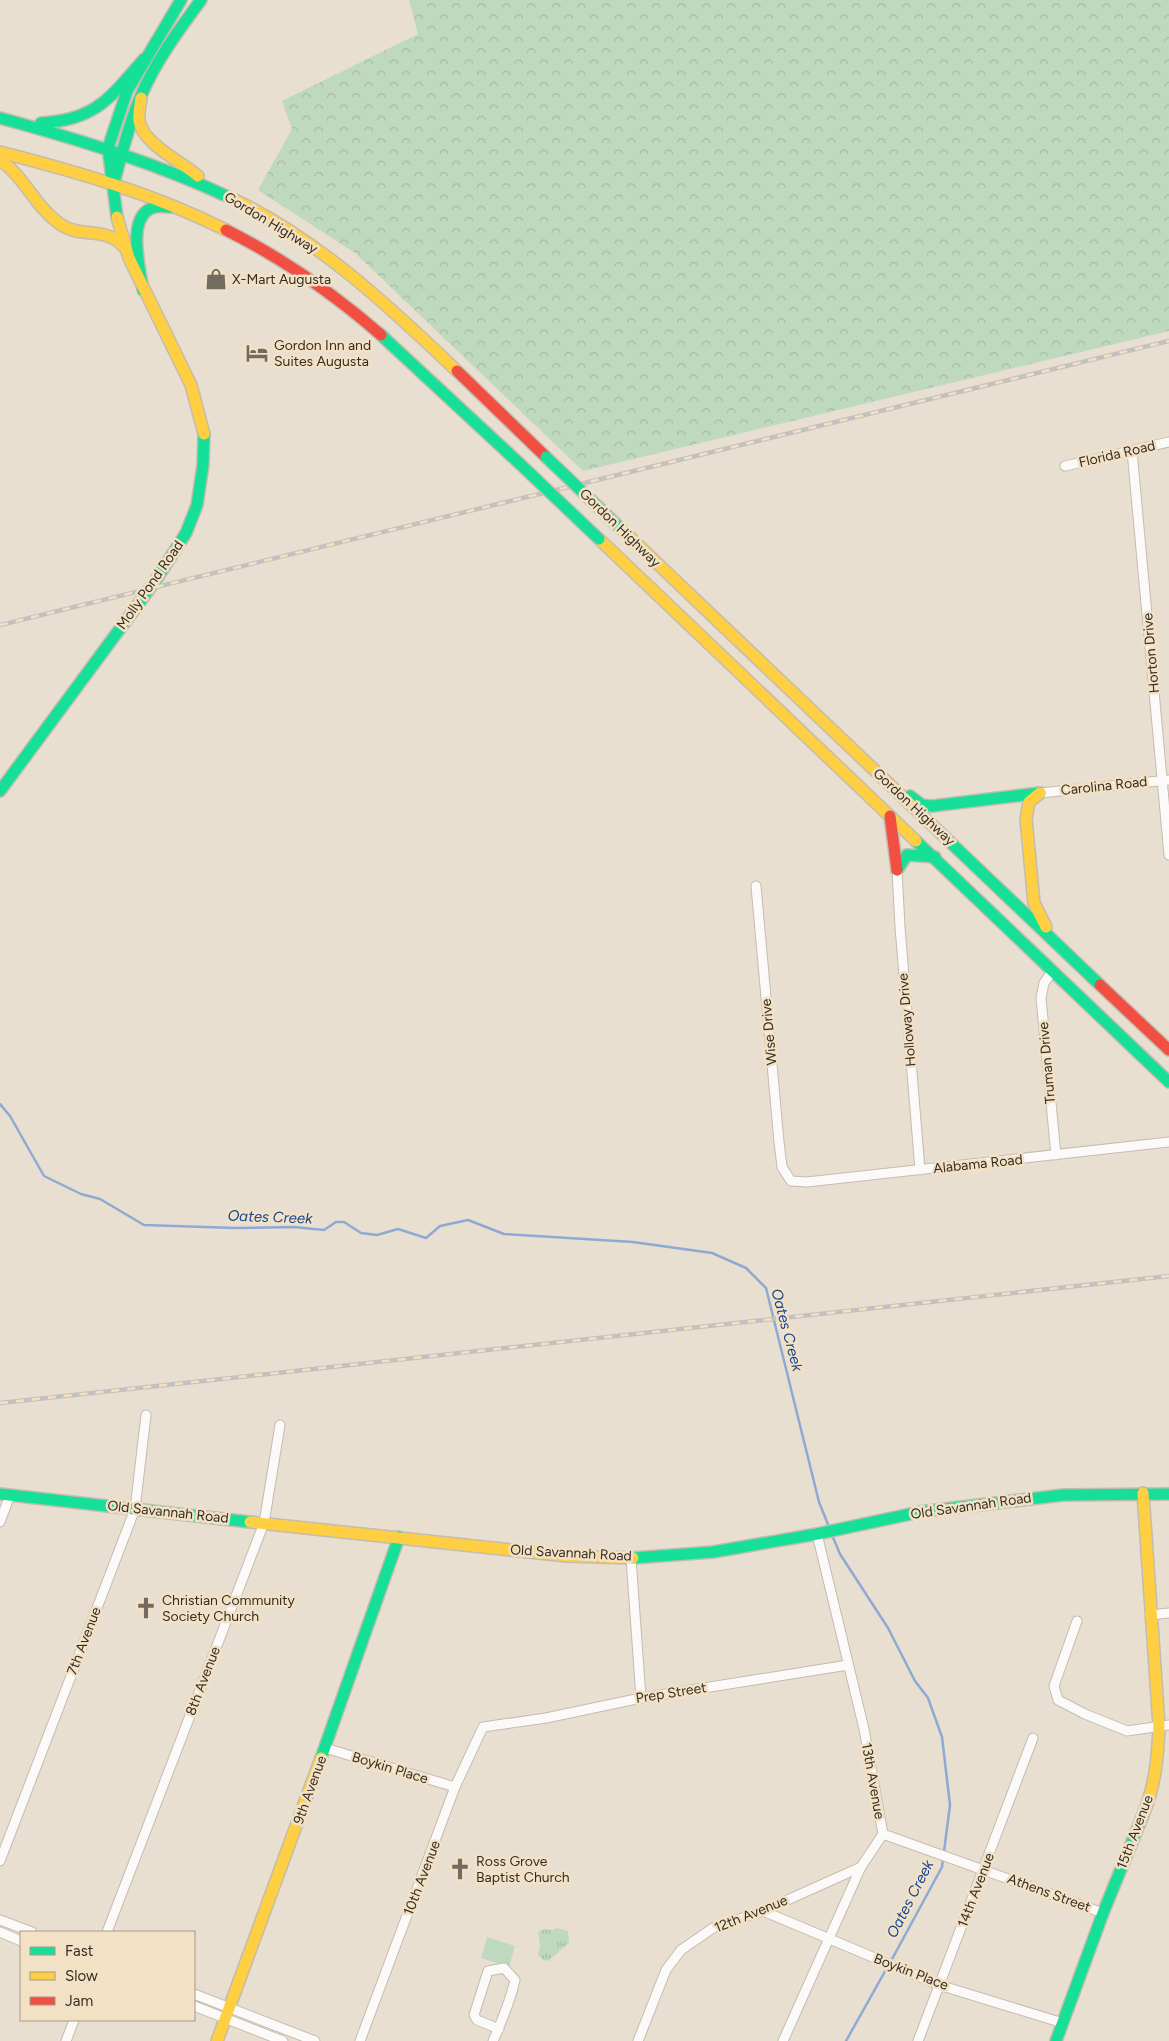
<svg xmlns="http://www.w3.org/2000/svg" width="1169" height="2041" font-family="Figtree,sans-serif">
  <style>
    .forest { fill: url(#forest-crowns) }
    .park { fill: url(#park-tufts) }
    .garden { fill: #bfd9bf }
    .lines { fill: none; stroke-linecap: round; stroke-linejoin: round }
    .stream { stroke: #8eaad4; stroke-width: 2.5 }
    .street-casing { stroke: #c3bcb0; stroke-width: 11 }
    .fast-casing { stroke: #c3bcb0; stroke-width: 14 }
    .slow-casing { stroke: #c3bcb0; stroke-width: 14 }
    .jam-casing { stroke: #c3bcb0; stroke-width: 14 }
    .street { stroke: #fcfaf8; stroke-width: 9 }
    .fast { stroke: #16e098; stroke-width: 11 }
    .slow { stroke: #ffcf43; stroke-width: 11 }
    .jam { stroke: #f24e42; stroke-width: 11 }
    .rail-casing { stroke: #c3c1bd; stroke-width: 4.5 }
    .rail { stroke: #f3e1c6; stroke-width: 2.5; stroke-dasharray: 8; stroke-linecap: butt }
    .fast-bridge-casing { stroke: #c3beb6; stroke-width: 14; stroke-linecap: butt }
    .fast-bridge { stroke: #16e098; stroke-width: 11 }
    .labels { text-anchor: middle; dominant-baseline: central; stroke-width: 5; stroke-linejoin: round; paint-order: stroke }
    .street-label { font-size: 14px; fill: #342d23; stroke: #f3e1c6 }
    .poi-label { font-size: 14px; fill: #342d23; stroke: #f3e1c6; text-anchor: start }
    .water-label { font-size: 15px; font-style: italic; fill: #104695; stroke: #f3e1c6 }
  </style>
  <defs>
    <pattern id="forest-crowns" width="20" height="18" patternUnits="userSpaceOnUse" patternTransform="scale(1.25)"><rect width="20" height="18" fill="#bfd9bf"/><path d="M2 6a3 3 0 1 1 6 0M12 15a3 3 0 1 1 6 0" fill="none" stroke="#a5bba4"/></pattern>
    <pattern id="park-tufts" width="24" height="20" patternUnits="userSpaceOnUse" patternTransform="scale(1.25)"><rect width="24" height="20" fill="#bfd9bf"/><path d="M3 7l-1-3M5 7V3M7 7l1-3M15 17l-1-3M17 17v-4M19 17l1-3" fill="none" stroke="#a5bba4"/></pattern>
  </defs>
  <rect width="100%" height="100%" fill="#e8dfd0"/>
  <polygon class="forest" points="409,0 1169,0 1169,331 583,471 355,253 258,190 292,129 282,101 418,34"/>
  <polygon class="park" points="557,1928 568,1931 569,1943 548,1961 543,1960 538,1955 540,1947 538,1932 544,1929 551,1930"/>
  <polygon class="garden" points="487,1937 515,1946 509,1967 481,1958"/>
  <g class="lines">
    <g class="stream">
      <polyline points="0,1104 10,1116 44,1176 81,1194 100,1199 144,1225 236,1228 294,1227 324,1230 336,1222 344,1222 361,1233 377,1235 398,1229 426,1238 440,1226 468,1220 504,1234 633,1242 712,1253 746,1268 766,1288 819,1502 829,1527"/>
      <polyline points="832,1535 840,1554 888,1628 915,1681 928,1698 942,1737 950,1805 942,1867 891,1961"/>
      <polyline points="846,2041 888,1966"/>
    </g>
    <g class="street-casing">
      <g id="street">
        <polyline points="1132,451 1169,855"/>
        <polyline points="1065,466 1169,442"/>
        <polyline points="1040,793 1169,780"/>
        <polyline points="897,870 900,927 920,1170"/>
        <polyline points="756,886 779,1142 782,1167 791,1181 807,1182 1169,1142"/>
        <polyline points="1052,972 1044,983 1041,998 1056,1155"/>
        <polyline points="0,1522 10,1495"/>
        <polyline points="631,1558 641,1698"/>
        <polyline points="1150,1615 1169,1613"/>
        <polyline points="1077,1621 1054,1686 1058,1700 1085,1714 1127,1731 1169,1725"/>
        <polyline points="325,1748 455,1787"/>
        <polyline points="883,1834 1103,1913"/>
        <polyline points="0,1861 135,1509 146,1415"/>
        <polyline points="763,1911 939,1985 1063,2023"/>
        <polyline points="0,1920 32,1932"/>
        <polyline points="0,1932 21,1941"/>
        <polyline points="107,1932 264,1523 280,1425"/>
        <polyline points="194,1994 315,2041"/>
        <polyline points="194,2006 283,2041"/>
        <polyline points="66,2041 74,2020"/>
        <polyline points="360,2041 455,1787 483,1727 546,1718 641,1698 848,1665"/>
        <path d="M 493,2041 C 502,2021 510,2002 515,1980 L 504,1968 L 488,1971 L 474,2015 L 477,2020 L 499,2029"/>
        <polyline points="638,2041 666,1970 681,1950 713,1928 763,1911 861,1867"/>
        <polyline points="783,2041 861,1867 883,1834 864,1729 817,1534"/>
        <polyline points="918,2041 1033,1738"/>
      </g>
    </g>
    <g class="fast-casing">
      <g id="fast">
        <path d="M 0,118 C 81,140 159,164 235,200"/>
        <path d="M 41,123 C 96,120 110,98 144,59"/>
        <path d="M 115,179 C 122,152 129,124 140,98 C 155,62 178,31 201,0"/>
        <polyline points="117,217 108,148 127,91 181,0"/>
        <path d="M 143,290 C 140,269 125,214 155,207 C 160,206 166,207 171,207"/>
        <polyline points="381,335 519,463"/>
        <polyline points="0,791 156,580 186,533 197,505 203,465 204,434"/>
        <polyline points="910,796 922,805 932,806 1040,793"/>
        <polyline points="930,823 1100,985"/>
        <polyline points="916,841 1169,1082"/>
        <polyline points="897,870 907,855 935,857"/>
        <polyline points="0,1494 250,1522"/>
        <polyline points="633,1558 713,1552 817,1534 920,1512 1063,1495 1169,1494"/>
        <polyline points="321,1758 399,1537"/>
        <polyline points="1056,2041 1103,1913 1143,1815"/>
      </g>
    </g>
    <g class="slow-casing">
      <g id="slow">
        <path d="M 141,98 C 140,106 138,114 139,121 C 143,144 182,162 198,176"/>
        <path d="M 0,152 C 78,172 154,194 226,230"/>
        <path d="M 0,160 C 25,177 35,207 60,224 C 83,240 105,224 126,249"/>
        <path d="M 235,200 C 320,241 390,307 457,371"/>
        <polyline points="117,217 129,258 191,385 204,434"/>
        <polyline points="618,526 930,823"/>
        <polyline points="599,539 916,841"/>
        <polyline points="1040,793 1029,802 1026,819 1034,903 1046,927"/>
        <path d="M 1143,1493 L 1159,1726 C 1158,1757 1155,1786 1143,1815"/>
        <polyline points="250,1522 567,1556 633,1558"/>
        <polyline points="217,2041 321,1758"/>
      </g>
    </g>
    <g class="jam-casing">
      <g id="jam">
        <path d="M 226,230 C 282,258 334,294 381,335"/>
        <polyline points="457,371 546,457"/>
        <polyline points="890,816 897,870"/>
        <polyline points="1100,985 1169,1050"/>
      </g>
    </g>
    <use href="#street" class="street"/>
    <use href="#fast" class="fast"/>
    <use href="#slow" class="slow"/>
    <use href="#jam" class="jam"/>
    <g class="rail-casing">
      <g id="rail">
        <polyline points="0,625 1169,341"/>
        <polyline points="0,1403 1169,1276"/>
      </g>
    </g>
    <use href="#rail" class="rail"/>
    <g class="fast-bridge-casing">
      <g id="fast-bridge">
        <polyline points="546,457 618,526"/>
        <polyline points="519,463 599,539"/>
      </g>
    </g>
    <use href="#fast-bridge" class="fast-bridge"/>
  </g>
  <defs>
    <g id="shop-bare" transform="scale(1.725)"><path d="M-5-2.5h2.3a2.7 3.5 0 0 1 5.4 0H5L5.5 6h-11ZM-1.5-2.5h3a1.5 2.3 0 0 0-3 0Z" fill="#736b60" stroke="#f3e1c6" stroke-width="2.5" paint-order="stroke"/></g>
    <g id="hotel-bare" transform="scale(1.725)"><path d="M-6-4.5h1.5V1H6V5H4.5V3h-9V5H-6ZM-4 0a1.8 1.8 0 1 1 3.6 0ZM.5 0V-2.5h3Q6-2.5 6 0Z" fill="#736b60" stroke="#f3e1c6" stroke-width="2.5" paint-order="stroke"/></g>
    <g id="church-bare" transform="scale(1.725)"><path d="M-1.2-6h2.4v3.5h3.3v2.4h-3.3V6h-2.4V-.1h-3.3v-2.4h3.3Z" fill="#736b60" stroke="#f3e1c6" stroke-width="2.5" paint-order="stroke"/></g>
  </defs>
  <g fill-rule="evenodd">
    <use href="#shop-bare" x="216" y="279"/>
    <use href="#hotel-bare" x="257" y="353"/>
    <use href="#church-bare" x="146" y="1608"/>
    <use href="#church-bare" x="460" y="1869"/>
  </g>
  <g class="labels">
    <g class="street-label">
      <text transform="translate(271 223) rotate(31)">Gordon Highway</text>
      <text transform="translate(1117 454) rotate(-13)">Florida Road</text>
      <text transform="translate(620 528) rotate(44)">Gordon Highway</text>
      <text transform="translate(150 585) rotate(-55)">Molly Pond Road</text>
      <text transform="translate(1151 653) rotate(-95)">Horton Drive</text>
      <text transform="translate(1104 786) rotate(-6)">Carolina Road</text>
      <text transform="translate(914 807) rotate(43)">Gordon Highway</text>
      <text transform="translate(907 1020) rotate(-95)">Holloway Drive</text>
      <text transform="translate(769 1032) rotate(-95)">Wise Drive</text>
      <text transform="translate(1047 1063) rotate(-95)">Truman Drive</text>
      <text transform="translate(978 1164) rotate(-6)">Alabama Road</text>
      <text transform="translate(971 1506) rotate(-8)">Old Savannah Road</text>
      <text transform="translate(168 1512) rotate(6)">Old Savannah Road</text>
      <text transform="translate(571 1553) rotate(3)">Old Savannah Road</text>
      <text transform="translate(84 1641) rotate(-69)">7th Avenue</text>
      <text transform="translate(203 1681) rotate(-69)">8th Avenue</text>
      <text transform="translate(671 1693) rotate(-9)">Prep Street</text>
      <text transform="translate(390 1768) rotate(17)">Boykin Place</text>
      <text transform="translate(873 1781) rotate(80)">13th Avenue</text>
      <text transform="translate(310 1790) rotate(-70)">9th Avenue</text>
      <text transform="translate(1135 1832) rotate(-69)">15th Avenue</text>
      <text transform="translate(422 1878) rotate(-69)">10th Avenue</text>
      <text transform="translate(976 1890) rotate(-69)">14th Avenue</text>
      <text transform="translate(1049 1893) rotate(20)">Athens Street</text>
      <text transform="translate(751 1914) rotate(-22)">12th Avenue</text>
      <text transform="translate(911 1972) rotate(21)">Boykin Place</text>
    </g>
    <g class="poi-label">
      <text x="232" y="279">X-Mart Augusta</text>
      <text x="274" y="345">Gordon Inn and<tspan x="274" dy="16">Suites Augusta</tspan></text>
      <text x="162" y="1600">Christian Community<tspan x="162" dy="16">Society Church</tspan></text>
      <text x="476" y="1861">Ross Grove<tspan x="476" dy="16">Baptist Church</tspan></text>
    </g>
    <g class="water-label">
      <text transform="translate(270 1217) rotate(2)">Oates Creek</text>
      <text transform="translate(787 1330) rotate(75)">Oates Creek</text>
      <text transform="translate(910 1899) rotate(-63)">Oates Creek</text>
    </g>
  </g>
  <rect x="20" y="1931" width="175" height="90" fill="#f3e1c6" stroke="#a79985"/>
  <rect x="30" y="1947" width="25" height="8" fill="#16e098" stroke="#a79985"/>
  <text x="65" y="1956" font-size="15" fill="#342d23">Fast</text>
  <rect x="30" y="1972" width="25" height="8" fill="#ffcf43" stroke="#a79985"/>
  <text x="65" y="1981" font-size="15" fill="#342d23">Slow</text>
  <rect x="30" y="1997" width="25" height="8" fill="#f24e42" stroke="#a79985"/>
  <text x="65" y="2006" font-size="15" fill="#342d23">Jam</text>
</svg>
